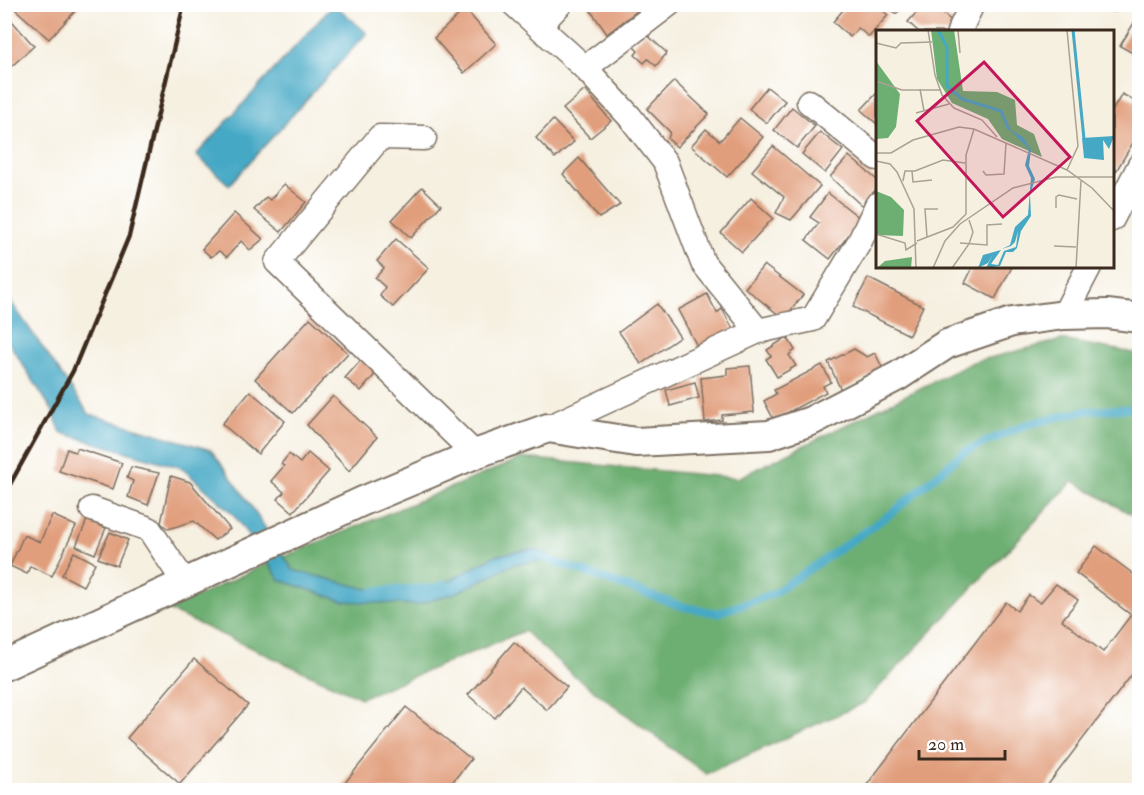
<svg xmlns="http://www.w3.org/2000/svg" width="1144" height="795" font-family="'IM FELL Double Pica',serif">
  <style>
    .forest { fill: #6daf72; stroke: #546c48; stroke-width: 1.5 }
    .water { fill: #45a8c5; stroke: #406972; stroke-width: 1.5 }
    .lines { fill: none; stroke-linecap: round; stroke-linejoin: round }
    .stream { stroke: #45a8c5; stroke-width: 8 }
    .building { fill: #e19e7c }
    .minor-casing { stroke: #7c6f62; stroke-width: 27 }
    .tertiary-casing { stroke: #7c6f62; stroke-width: 32 }
    .minor { stroke: #fff; stroke-width: 24 }
    .tertiary { stroke: #fff; stroke-width: 28 }
    .rail { stroke: #3b2a1e; stroke-width: 4.5 }
    .inset-river { fill: none; stroke: #45a8c5; stroke-width: 3 }
    .inset-road { fill: none; stroke: #aba193; stroke-width: 1.5 }
    .view { fill: #c2185b; fill-opacity: 0.15; stroke: #c2185b; stroke-width: 3 }
    .inset-edge { fill: none; stroke: #3b2a1e; stroke-width: 3 }
  </style>
  <rect width="100%" height="100%" fill="#fff"/>
  <filter id="ink" filterUnits="userSpaceOnUse"><feTurbulence type="fractalNoise" baseFrequency=".0167" numOctaves="2"/><feDisplacementMap in="SourceGraphic" scale="12" xChannelSelector="R" yChannelSelector="G"/><feConvolveMatrix kernelMatrix="1 2 1 2 8 2 1 2 1" color-interpolation-filters="sRGB"/></filter>
  <filter id="wash" filterUnits="userSpaceOnUse"><feTurbulence type="fractalNoise" baseFrequency=".008" numOctaves="4" result="noise"/><feDisplacementMap in="SourceGraphic" scale="24" xChannelSelector="R" yChannelSelector="G"/><feGaussianBlur stdDeviation="1.35" result="paint"/><feColorMatrix in="noise" values="0 0 0 0 0 0 0 0 0 0 0 0 0 0 0 0 0 1.4 0 .05"/><feComposite in="paint" operator="in"/></filter>
  <g filter="url(#wash)">
    <rect width="100%" height="100%" fill="#f6f0e1"/>
    <polygon class="forest" points="1062,340 1139,354 1139,519 1073,481 864,703 706,774 572,674 524,631 361,698 168,610 268,563 522,458 738,478 973,362"/>
    <g class="water">
      <polygon points="334,4 367,33 229,185 196,155"/>
      <polygon points="4,292 89,414 211,450 241,491 293,570 376,591 436,588 496,555 532,549 548,553 551,560 514,564 458,592 416,605 343,601 280,580 233,514 182,468 61,433 52,410 5,337"/>
    </g>
    <g class="lines">
      <g class="stream">
        <polyline points="541,557 684,607 717,613 773,594 892,513 964,452 1025,425 1084,411 1140,408"/>
        <polyline points="374,591 436,588 445,584"/>
      </g>
    </g>
    <g id="blocks">
      <g class="building">
        <polygon points="21,4 78,4 80,6 49,39 16,10"/>
        <polygon points="586,4 646,4 607,34"/>
        <polygon points="848,4 875,4 888,15 869,37 858,28 850,37 833,22"/>
        <polygon points="885,4 904,4 896,14"/>
        <polygon points="924,4 932,4 956,25 950,32 919,32 908,22"/>
        <polygon points="1102,4 1119,4 1114,12"/>
        <polygon points="465,9 496,44 464,73 434,38"/>
        <polygon points="4,12 34,46 4,73"/>
        <polygon points="1140,13 1140,57 1120,46"/>
        <polygon points="645,33 667,53 656,66 648,59 644,63 635,55 638,51 633,46"/>
        <polygon points="674,81 709,114 677,147 668,139 670,132 647,109"/>
        <polygon points="767,87 785,101 767,123 749,109"/>
        <polygon points="585,90 611,121 590,138 563,109"/>
        <polygon points="877,93 877,124 861,110"/>
        <polygon points="1122,94 1140,104 1140,131 1112,178 1112,111"/>
        <polygon points="792,107 815,126 797,148 774,130"/>
        <polygon points="740,118 763,137 727,177 691,146 706,129 720,141"/>
        <polygon points="553,120 574,142 555,158 536,138"/>
        <polygon points="820,132 843,150 825,173 802,154"/>
        <polygon points="773,146 820,186 791,220 776,213 784,197 752,171"/>
        <polygon points="849,156 877,180 877,188 862,206 830,177"/>
        <polygon points="579,158 620,205 599,218 563,174"/>
        <polygon points="284,184 306,202 281,232 254,210 266,197 270,200"/>
        <polygon points="422,187 441,205 411,238 392,220"/>
        <polygon points="828,193 861,219 830,259 806,240 819,223 810,217"/>
        <polygon points="751,198 773,218 742,252 721,233"/>
        <polygon points="234,213 263,239 250,250 241,241 227,257 219,251 211,257 202,249"/>
        <polygon points="396,239 429,268 393,307 380,296 385,287 375,278 384,268 377,261"/>
        <polygon points="764,265 803,295 784,319 745,288"/>
        <polygon points="973,267 1012,267 995,299 965,283"/>
        <polygon points="868,278 923,306 909,335 853,307"/>
        <polygon points="707,294 717,313 722,309 733,329 698,348 678,310"/>
        <polygon points="657,304 680,337 641,364 619,332"/>
        <polygon points="310,318 348,353 293,413 255,379"/>
        <polygon points="787,337 795,350 789,355 796,366 777,377 766,359 771,356 767,350"/>
        <polygon points="854,349 867,357 875,353 883,369 841,390 828,362"/>
        <polygon points="362,359 377,372 361,391 345,378"/>
        <polygon points="822,365 831,382 823,386 826,392 774,420 764,401 776,394 774,390"/>
        <polygon points="750,366 754,412 722,415 722,420 705,422 701,378 727,375 727,368"/>
        <polygon points="695,382 699,398 670,406 666,390"/>
        <polygon points="250,391 285,421 258,454 222,424"/>
        <polygon points="333,396 377,437 349,471 307,425"/>
        <polygon points="77,448 122,463 113,489 59,471 67,449 75,452"/>
        <polygon points="308,453 329,471 293,512 278,499 284,492 271,481 284,466 281,464 289,454 300,463"/>
        <polygon points="131,467 159,473 148,505 128,497 133,481 127,478"/>
        <polygon points="171,476 190,482 230,529 215,540 194,521 168,529 161,523"/>
        <polygon points="52,515 76,526 52,576 30,566 27,574 10,566 24,535 40,542"/>
        <polygon points="87,520 106,528 95,554 76,546"/>
        <polygon points="110,532 128,540 117,566 98,558"/>
        <polygon points="1096,546 1140,579 1140,664 1044,790 863,790 1006,602 1017,611 1029,595 1040,603 1056,584 1078,600 1062,620 1103,652 1131,615 1076,573"/>
        <polygon points="74,552 95,563 83,586 62,575"/>
        <polygon points="514,642 567,687 547,710 521,687 495,718 468,695"/>
        <polygon points="194,659 248,705 180,784 127,738"/>
        <polygon points="406,707 471,759 446,790 342,790 340,789"/>
      </g>
    </g>
  </g>
  <g filter="url(#ink)">
    <use href="#blocks" fill-opacity="0" stroke="#7c6f62" stroke-width="1.5"/>
    <g class="lines">
      <g class="minor-casing">
        <g id="minor">
          <polyline points="514,4 585,68 630,117 665,162 703,263 758,331 548,428"/>
          <polyline points="539,26 560,4"/>
          <polyline points="959,32 972,4"/>
          <polyline points="585,68 669,4"/>
          <polyline points="809,102 877,158"/>
          <polyline points="424,138 380,137 277,262 475,454"/>
          <polyline points="1112,219 1140,165"/>
          <polyline points="1064,315 1089,267"/>
          <polyline points="758,331 813,319 860,241 877,205"/>
          <polyline points="92,509 149,529 185,583"/>
        </g>
      </g>
      <g class="tertiary-casing">
        <polyline id="tertiary" points="4,666 363,501 475,454 548,428 636,442 769,435 811,421 898,376 947,344 1012,322 1064,315 1107,314 1140,318"/>
      </g>
      <use href="#minor" class="minor"/>
      <use href="#tertiary" class="tertiary"/>
      <polyline class="rail" points="4,495 73,371 129,236 184,4"/>
    </g>
  </g>
  <g transform="translate(876 30)">
    <rect width="238" height="238" fill="#f6f0e1"/>
    <path d="M 55,0 L 78,0 L 87,61 L 121,62 L 139,70 L 141,95 L 158,104 L 166,127 L 126,109 L 112,89 L 76,73 L 61,49 ZM 0,31 L 24,64 L 20,97 L 12,108 L 0,109 ZM 0,161 L 15,167 L 28,180 L 27,206 L 0,205 ZM 36,227 L 35,238 L 1,238 L 9,231 Z" fill="#6daf72"/>
    <path d="M 133,99 L 147,107 L 155,120 L 153,136 L 159,149 L 154,165 L 155,186 L 145,201 L 141,218 L 137,222 L 130,222 L 124,236 L 110,238 L 117,224 L 112,233 L 102,238 L 107,225 L 125,220 L 115,234 L 122,235 L 128,221 L 140,217 L 142,201 L 139,212 L 135,216 L 126,219 L 134,215 L 139,197 L 152,185 L 155,148 L 149,135 L 153,119 ZM 238,106 L 233,119 L 227,110 L 228,130 L 208,128 L 206,108 Z" fill="#45a8c5"/>
    <path class="inset-river" d="M 62,0 L 71,17 L 71,56 L 86,69 L 125,81 L 133,100M 197,0 L 208,109"/>
    <path class="inset-road" d="M 52,0 L 59,45 L 66,65 L 78,78 L 106,90 L 121,107M 82,0 L 84,23M 191,0 L 202,116 L 191,140M 0,13 L 20,18 L 25,13 L 56,12M 0,51 L 26,60 L 64,60M 44,59 L 48,81M 40,83 L 73,74M 0,123 L 15,123 L 37,110 L 83,97 L 98,99M 0,131 L 14,134 L 21,142 L 38,179 L 40,238M 36,141 L 37,152 L 56,150M 107,141 L 110,145 L 128,144 L 130,113M 27,151 L 29,141 L 39,141 L 67,130 L 89,133M 180,178 L 180,167 L 183,165 L 201,169M 0,204 L 29,213 L 30,220 L 41,213M 51,207 L 49,179 L 62,179M 41,211 L 77,197 L 90,184 L 90,125 L 98,99 L 191,140 L 216,158 L 239,182M 84,213 L 111,215 L 111,195 L 126,194M 178,216 L 200,217M 57,238 L 69,211 L 84,194 L 137,158 L 180,147 L 239,147M 76,238 L 93,214 L 97,202 L 93,190M 200,238 L 205,151"/>
    <path class="view" d="M 108,32 L 194,127 L 127,187 L 41,91 Z"/>
    <rect width="238" height="238" class="inset-edge"/>
  </g>
  <rect width="1144" height="795" fill="none" stroke="#fff" stroke-width="24"/>
  <path d="M919 750v9h86v-9" fill="none" stroke="#3b2a1e" stroke-width="3"/>
  <text x="928" y="750" font-size="18" fill="#3b2a1e" stroke="#ffffff" stroke-width="4.5" paint-order="stroke">20 m</text>
</svg>
